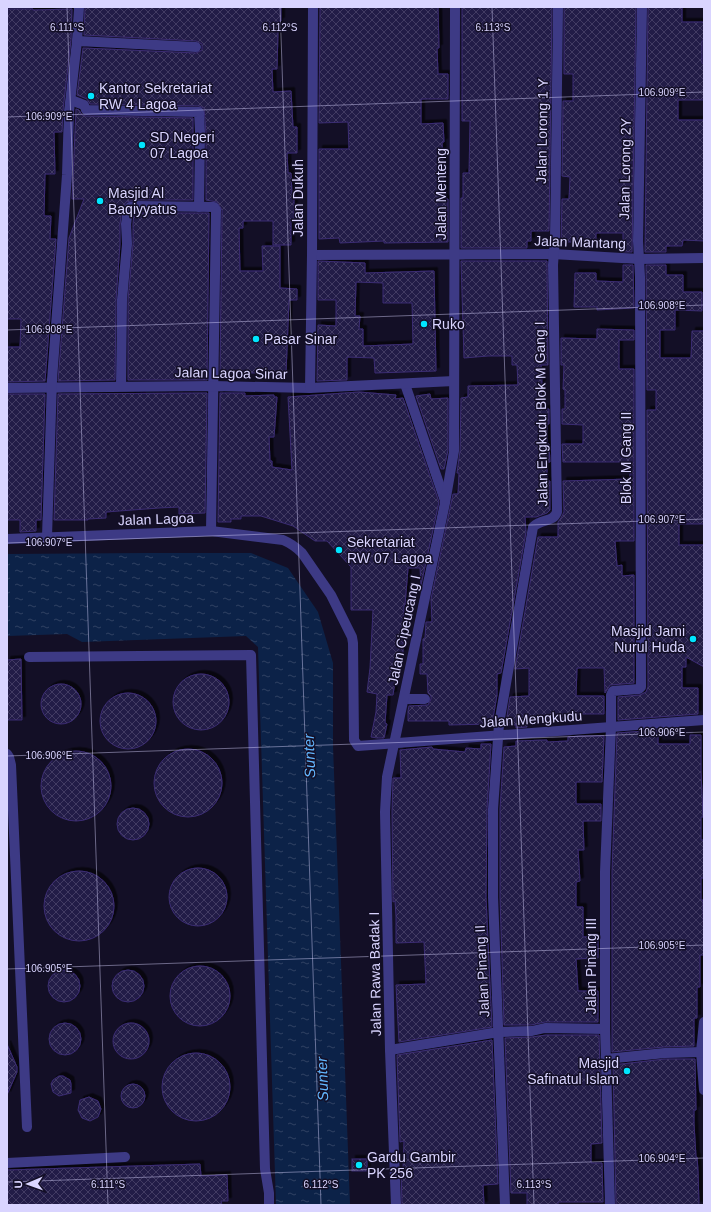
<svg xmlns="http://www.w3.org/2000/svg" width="711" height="1212" font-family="Helvetica,sans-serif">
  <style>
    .water { fill: url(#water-ripples) }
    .building { fill: url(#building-cross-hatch); stroke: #3b2d73; fill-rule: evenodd; filter: url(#shadow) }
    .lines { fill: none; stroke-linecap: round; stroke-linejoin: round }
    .minor { stroke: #3d3a85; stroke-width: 10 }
    .ticks { fill: none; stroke: #d9d4ff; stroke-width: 1; stroke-opacity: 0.45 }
    .poi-dot { fill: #00e5ff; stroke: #130f26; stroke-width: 1.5 }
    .labels { text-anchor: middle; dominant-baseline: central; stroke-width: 3; stroke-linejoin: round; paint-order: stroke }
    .poi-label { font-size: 14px; fill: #d9d4ff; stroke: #130f26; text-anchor: start }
    .street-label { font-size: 14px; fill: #d9d4ff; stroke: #130f26 }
    .water-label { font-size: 15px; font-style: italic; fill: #62b6ff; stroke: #130f26 }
    .ticks-label { font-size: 10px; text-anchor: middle; fill: #d9d4ff; stroke: #130f26; stroke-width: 3; stroke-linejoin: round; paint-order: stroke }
  </style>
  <defs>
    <pattern id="water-ripples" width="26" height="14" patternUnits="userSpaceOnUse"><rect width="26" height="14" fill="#0c2248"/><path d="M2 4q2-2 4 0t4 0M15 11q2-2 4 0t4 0" fill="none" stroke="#2f4163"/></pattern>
    <pattern id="building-cross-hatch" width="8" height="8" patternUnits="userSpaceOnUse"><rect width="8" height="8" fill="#241b47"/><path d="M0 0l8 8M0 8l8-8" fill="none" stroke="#433b63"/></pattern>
    <filter id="shadow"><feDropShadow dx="3.5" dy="-3.5" stdDeviation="0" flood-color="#0009"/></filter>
  </defs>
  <rect width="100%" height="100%" fill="#130f26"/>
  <polygon class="water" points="149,553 251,553 288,568 318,612 333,663 333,746 350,1205 276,1205 258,647 246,636 82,642 67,634 7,636 7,554"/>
  <g class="building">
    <polygon points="85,7 281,7 281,21 279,21 279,31 278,31 277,69 272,69 273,92 291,91 293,127 297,127 297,153 287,153 288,173 291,173 292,194 294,194 294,221 291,221 291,245 273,245 273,221 243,221 243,228 239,228 240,271 263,271 262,246 280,246 280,288 297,289 297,300 289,300 286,373 220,373 222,210 217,202 206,200 206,133 204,108 199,106 90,104 87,99 77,95 83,48 196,53 202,50 202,44 196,41 84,35"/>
    <polygon points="320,7 438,7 439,48 437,48 438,74 448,74 448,99 421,99 421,124 443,123 444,142 442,142 444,199 448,199 448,242 384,243 384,241 340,243 339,238 319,239 319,149 349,149 348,122 319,123"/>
    <polygon points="462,7 552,7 549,231 531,231 531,241 527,241 527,248 461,248 461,198 463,198 463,173 469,173 470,121 462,121"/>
    <polygon points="564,7 636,7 632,252 623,252 623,233 596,233 596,241 574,240 574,242 561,242 562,199 569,199 570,177 562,176 563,101 573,101 573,74 564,74"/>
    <polygon points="648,7 682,7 682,22 704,22 704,41 702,41 702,63 704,64 704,100 678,100 678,120 704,120 704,241 683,240 682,246 666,246 666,252 645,252"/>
    <polygon points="7,9 33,9 33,10 72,9 71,40 63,110 62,132 54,132 55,174 45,174 44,216 51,216 50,239 56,239 45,381 7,382 7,347 20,347 21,319 7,319"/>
    <polygon points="76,109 79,110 82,115 86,116 193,118 193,200 136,200 126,202 122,208 120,224 120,244 116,300 115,380 58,381 69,238 84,199 72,199"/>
    <polygon points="134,213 209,213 207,380 128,380 128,300 133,244 133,224"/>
    <path d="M 318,261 L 365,263 L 365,273 L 434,271 L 436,371 L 375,373 L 374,358 L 347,357 L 347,380 L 317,381 L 318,325 L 336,326 L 336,300 L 318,300 ZM 356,282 L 383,283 L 383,303 L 412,303 L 413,344 L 363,346 L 363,329 L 359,329 L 360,316 L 355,316 Z"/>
    <polygon points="461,261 547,261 548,365 541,365 542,384 541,384 542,409 549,409 549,424 547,424 547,444 549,444 550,462 547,462 547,481 550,481 550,510 547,513 536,517 525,517 526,532 501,673 497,674 497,695 492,724 449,725 449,721 408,721 408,711 409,706 428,705 431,699 431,696 428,693 427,674 420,674 420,664 423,664 423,639 425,638 426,622 432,622 431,599 453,494 458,494 459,473 457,473 460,451 461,398 468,397 468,386 518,385 517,365 512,365 512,356 488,356 464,358"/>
    <polygon points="623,265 633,265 634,308 597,310 597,307 574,307 575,273 596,273 596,281 623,282"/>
    <polygon points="646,265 666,265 666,275 683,275 683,292 702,292 702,311 675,310 675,330 660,330 660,358 691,358 692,331 704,331 704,524 679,524 679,545 704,545 704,667 686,657 686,667 682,667 682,688 698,688 698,714 618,720 618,697 640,695 646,692 648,687 647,410 656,410 656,390 647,390"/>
    <polygon points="597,329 634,330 634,340 619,340 619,369 634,369 634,541 615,541 617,566 622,565 622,576 634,575 634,683 610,685 605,693 604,668 577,668 576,696 604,696 604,714 576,714 576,718 526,719 527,727 516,728 516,725 509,725 508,723 506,723 510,697 529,696 529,668 515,669 538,537 558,537 558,522 561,518 564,512 563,481 630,479 630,462 563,462 562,444 583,444 583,425 562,424 562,409 565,409 565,390 563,389 564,365 561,365 561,338 597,339"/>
    <polygon points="359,392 396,395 395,399 403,398 439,502 421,585 420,568 408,568 405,605 404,605 403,653 399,653 393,695 387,695 385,723 387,724 384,738 377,738 371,737 376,712 377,694 367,692 370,668 373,610 351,610 351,567 327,541 315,541 293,526 261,516 241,516 241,519 231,519 231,522 218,522 220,393 245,393 245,396 274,395 274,397 277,397 274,437 269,437 270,461 272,461 272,467 292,470 288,397"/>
    <polygon points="207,393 205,513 179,514 179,507 159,508 106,512 106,518 88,519 88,520 54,520 58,394"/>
    <polygon points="7,394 45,394 41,520 36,520 36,531 20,532 20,520 7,520"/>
    <polygon points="430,394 431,399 448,398 448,450 444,469 441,469 416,396"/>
    <polygon points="21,659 22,720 7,720 7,660"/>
    <circle cx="201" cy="702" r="28"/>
    <circle cx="61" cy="704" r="20"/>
    <circle cx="128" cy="721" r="28"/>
    <polygon points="658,730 658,744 690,744 690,735 701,735 701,771 703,817 701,817 701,840 704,840 704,878 701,878 701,900 703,900 704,955 700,955 700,987 697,987 697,1018 694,1018 694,1046 664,1047 612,1052 612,872 617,733"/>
    <polygon points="580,736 604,736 602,782 576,782 576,804 601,804 601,821 583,821 584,850 578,850 580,881 576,882 576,907 583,907 583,937 598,936 598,958 576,959 578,991 598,991 598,1022 545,1022 531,1025 504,1025 500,897 500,809 504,747 516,746 516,741 547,740 547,742 568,741 568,737"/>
    <polygon points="481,744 491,744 487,809 486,897 492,1027 399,1042 396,985 426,984 424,942 396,943 396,916 395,901 393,902 392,812 393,778 401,778 400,750 432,747 433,749 465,752 466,748 481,749"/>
    <circle cx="188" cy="783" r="34"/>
    <circle cx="76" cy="786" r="35"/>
    <circle cx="133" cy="824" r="16"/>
    <circle cx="198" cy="897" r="29"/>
    <circle cx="79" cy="906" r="35"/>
    <circle cx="200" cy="996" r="30"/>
    <circle cx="128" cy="986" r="16"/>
    <circle cx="64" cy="986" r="16"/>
    <circle cx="65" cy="1039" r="16"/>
    <circle cx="131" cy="1041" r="18"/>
    <polygon points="546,1035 599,1035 602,1143 591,1144 591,1163 602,1163 603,1202 558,1202 558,1205 527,1205 527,1193 511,1193 505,1038 532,1037"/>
    <polygon points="492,1040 498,1184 483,1185 484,1205 402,1205 401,1169 403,1169 404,1141 400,1142 397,1055"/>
    <polygon points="7,1044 17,1067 17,1072 7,1095"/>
    <circle cx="196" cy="1087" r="34"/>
    <polygon points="665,1059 695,1059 696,1110 694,1110 694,1124 696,1157 697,1157 698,1171 699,1205 616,1205 613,1065"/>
    <polygon points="59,1076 63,1076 70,1080 71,1084 71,1093 59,1096 53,1092 51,1084 53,1080"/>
    <circle cx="133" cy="1096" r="12"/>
    <polygon points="89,1097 98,1101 101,1109 98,1117 90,1121 82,1118 78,1110 80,1100"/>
    <rect x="352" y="1159" width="15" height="12"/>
    <polygon points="200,1164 201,1176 227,1175 228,1201 221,1201 222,1205 7,1205 7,1170"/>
  </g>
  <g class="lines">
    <g class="minor">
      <polyline points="77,41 196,47"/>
      <polyline points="71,100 84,105 86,110 199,112 200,133 199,207"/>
      <polyline points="312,255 553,254 639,259 704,258"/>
      <polyline points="405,384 445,501"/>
      <polyline points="121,386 122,300 127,244 126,224 128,209 130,207 137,206 214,207 216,210 211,531"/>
      <polyline points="7,388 213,386 310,388 454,381"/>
      <polyline points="310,388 312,255 313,7"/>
      <polyline points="47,537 52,380 67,175 69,111 77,41 79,7"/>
      <path d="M 7,539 L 211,531 L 283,540 C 290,543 296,547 302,553 L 331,595 L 352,637 L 353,643 L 354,740 L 358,746 L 704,720"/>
      <polyline points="29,657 251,655 265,1169 269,1193 269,1205"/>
      <polyline points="404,699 425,699"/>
      <polyline points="7,754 9,757 11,765 27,1127"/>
      <polyline points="704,1022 701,1052 704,1090"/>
      <polyline points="390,1050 499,1032 532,1031 545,1028 605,1029"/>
      <polyline points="606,1059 665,1053 704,1052"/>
      <polyline points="7,1163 125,1157"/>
      <polyline points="396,1205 390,1050 385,812 387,777 445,503 454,451 455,7"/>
      <path d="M 505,1205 L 493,897 L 493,809 L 499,724 L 533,527 C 542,518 553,523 557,512 L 553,265 L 555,238 L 558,7"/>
      <polyline points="610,1205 605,1029 605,872 611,727 611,695 613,691 639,689 641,687 640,277 638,241 642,7"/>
    </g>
  </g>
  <path class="ticks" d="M 67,7 L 108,1205M 280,7 L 321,1205M 492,7 L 534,1205M 7,117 L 704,92M 7,330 L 704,305M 7,543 L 704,519M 7,756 L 704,732M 7,969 L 704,945M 7,1182 L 704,1158"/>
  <g class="poi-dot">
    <circle cx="91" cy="96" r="4"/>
    <circle cx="142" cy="145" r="4"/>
    <circle cx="100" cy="201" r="4"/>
    <circle cx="424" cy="324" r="4"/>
    <circle cx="256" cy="339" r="4"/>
    <circle cx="339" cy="550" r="4"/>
    <circle cx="693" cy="639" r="4"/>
    <circle cx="627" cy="1071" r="4"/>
    <circle cx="359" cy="1165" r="4"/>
  </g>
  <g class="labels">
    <g class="poi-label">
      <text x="99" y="88">Kantor Sekretariat<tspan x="99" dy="16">RW 4 Lagoa</tspan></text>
      <text x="150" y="137">SD Negeri<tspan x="150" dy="16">07 Lagoa</tspan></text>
      <text x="108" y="193">Masjid Al<tspan x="108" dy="16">Baqiyyatus</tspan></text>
      <text x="432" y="324">Ruko</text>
      <text x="264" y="339">Pasar Sinar</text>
      <text x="347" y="542">Sekretariat<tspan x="347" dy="16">RW 07 Lagoa</tspan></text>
      <text x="685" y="631" text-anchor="end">Masjid Jami<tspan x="685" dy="16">Nurul Huda</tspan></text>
      <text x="619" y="1063" text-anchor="end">Masjid<tspan x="619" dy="16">Safinatul Islam</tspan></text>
      <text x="367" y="1157">Gardu Gambir<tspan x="367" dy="16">PK 256</tspan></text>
    </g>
    <g class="street-label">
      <text transform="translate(542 131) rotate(-89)">Jalan Lorong 1 Y</text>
      <text transform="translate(625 169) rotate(-89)">Jalan Lorong 2Y</text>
      <text transform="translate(441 194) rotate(-90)">Jalan Menteng</text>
      <text transform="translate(298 198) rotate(-90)">Jalan Dukuh</text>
      <text transform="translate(580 242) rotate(2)">Jalan Mantang</text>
      <text transform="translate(231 373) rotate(1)">Jalan Lagoa Sinar</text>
      <text transform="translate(541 414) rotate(-91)">Jalan Engkudu Blok M Gang I</text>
      <text transform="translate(626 458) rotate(-90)">Blok M Gang II</text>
      <text transform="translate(156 519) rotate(-2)">Jalan Lagoa</text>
      <text transform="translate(404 630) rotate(-78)">Jalan Cipeucang I</text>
      <text transform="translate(531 719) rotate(-4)">Jalan Mengkudu</text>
      <text transform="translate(591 966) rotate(-90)">Jalan Pinang III</text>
      <text transform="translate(482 971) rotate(-93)">Jalan Pinang II</text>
      <text transform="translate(375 974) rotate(-91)">Jalan Rawa Badak I</text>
    </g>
    <g class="water-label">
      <text transform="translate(309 756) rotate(-92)">Sunter</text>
      <text transform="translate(322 1079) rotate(-92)">Sunter</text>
    </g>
  </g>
  <g class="ticks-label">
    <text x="67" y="31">6.111°S</text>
    <text x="280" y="31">6.112°S</text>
    <text x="493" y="31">6.113°S</text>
    <text x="662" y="96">106.909°E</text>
    <text x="49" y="120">106.909°E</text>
    <text x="662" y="309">106.908°E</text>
    <text x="49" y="333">106.908°E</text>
    <text x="662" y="523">106.907°E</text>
    <text x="49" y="546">106.907°E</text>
    <text x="662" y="736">106.906°E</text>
    <text x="49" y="759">106.906°E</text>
    <text x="662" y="949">106.905°E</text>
    <text x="49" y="972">106.905°E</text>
    <text x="662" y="1162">106.904°E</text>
    <text x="108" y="1188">6.111°S</text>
    <text x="321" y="1188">6.112°S</text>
    <text x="534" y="1188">6.113°S</text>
  </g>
  <rect width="711" height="1212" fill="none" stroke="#d9d4ff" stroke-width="16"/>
  <g transform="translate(28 1184) rotate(268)" stroke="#130f26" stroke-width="3" paint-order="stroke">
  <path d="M0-3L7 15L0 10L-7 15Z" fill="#d9d4ff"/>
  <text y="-6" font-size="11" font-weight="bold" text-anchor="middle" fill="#d9d4ff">U</text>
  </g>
</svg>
